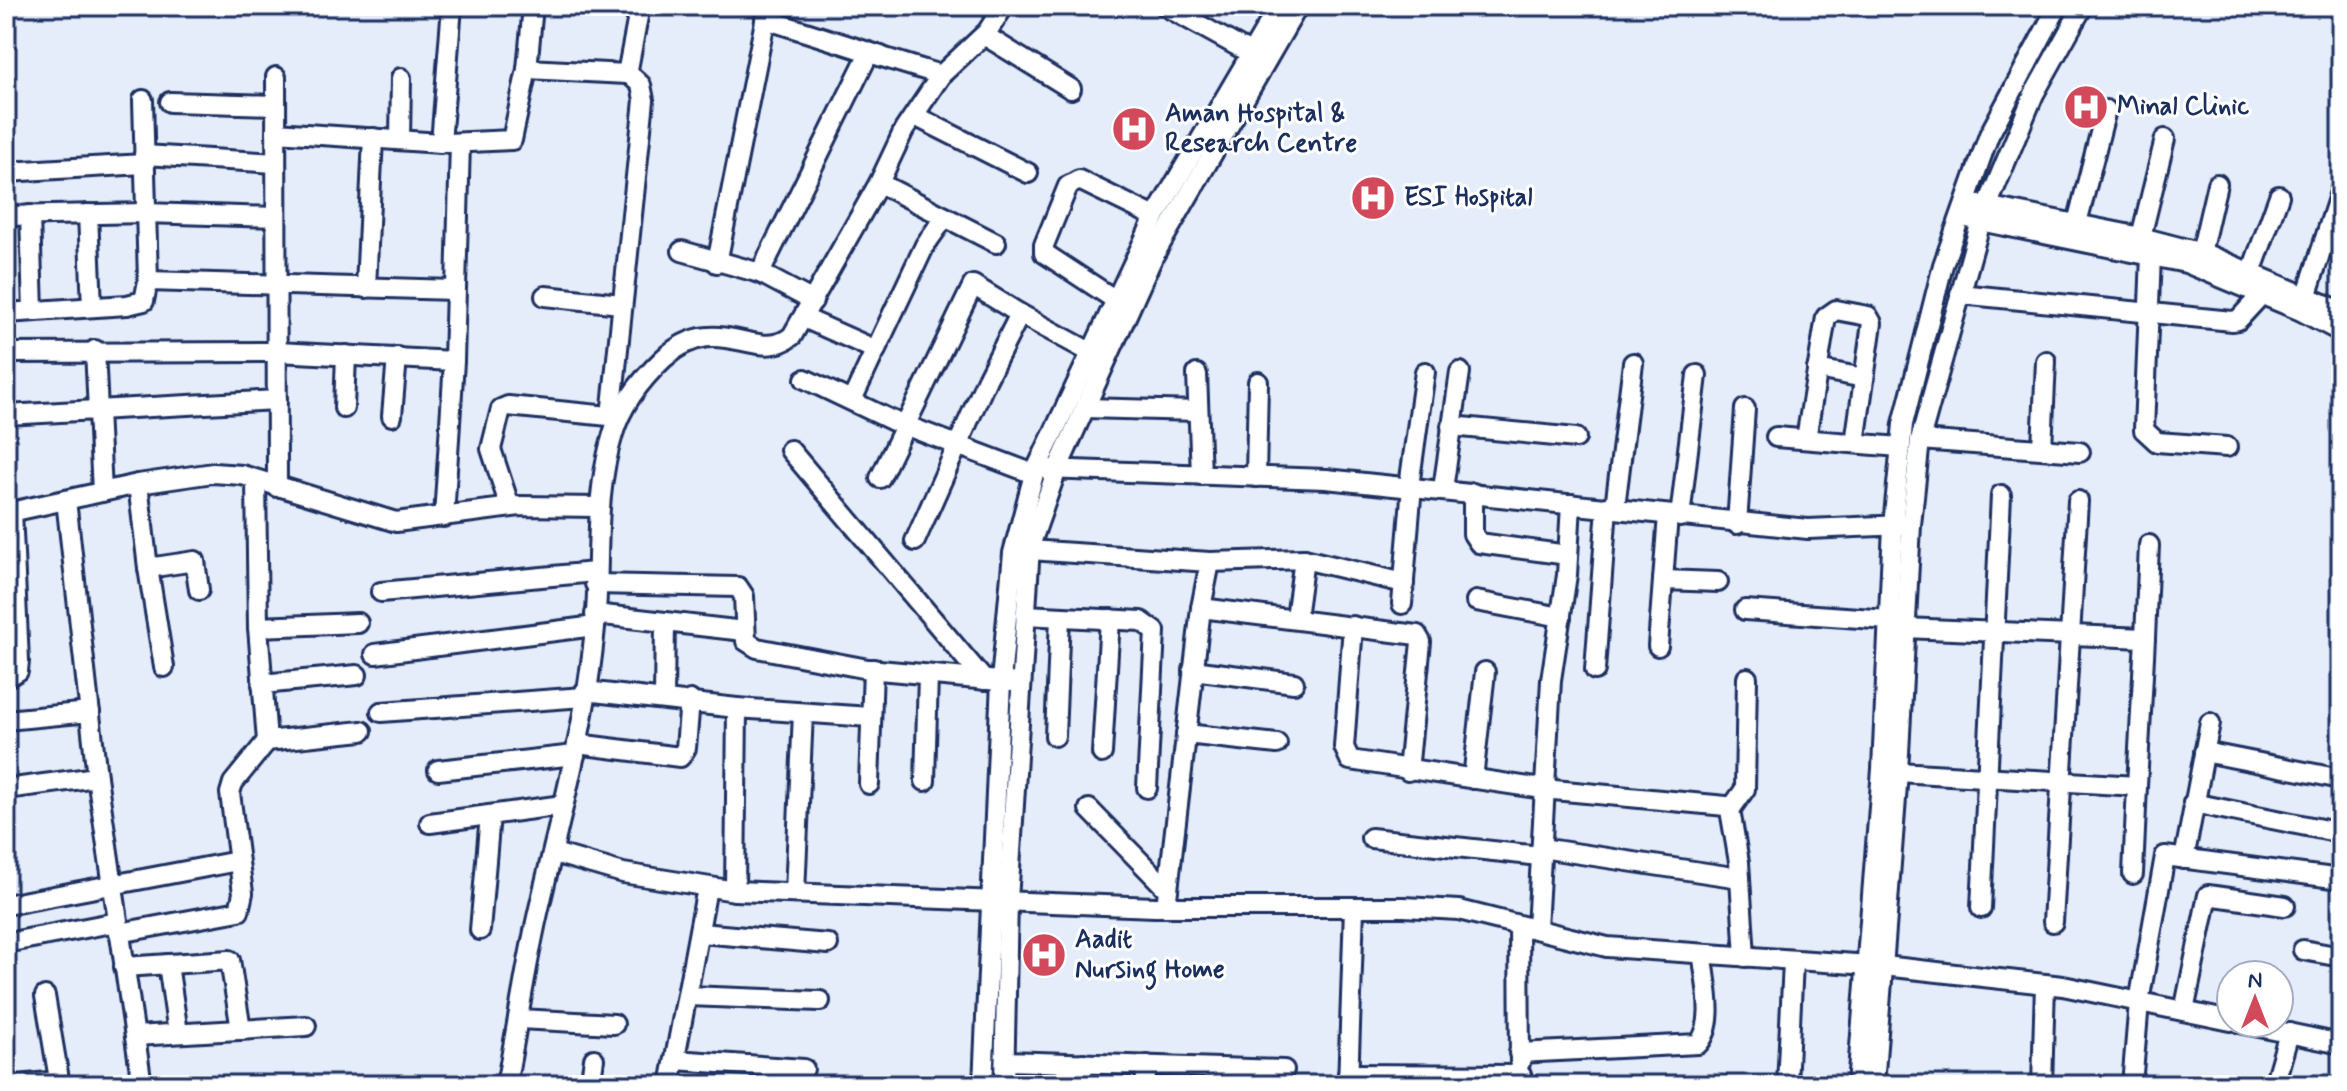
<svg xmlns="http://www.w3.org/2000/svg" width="2347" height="1091" font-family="Mynerve,sans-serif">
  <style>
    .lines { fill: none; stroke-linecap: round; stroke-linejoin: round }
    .minor-casing { stroke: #1b2f5e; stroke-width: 24 }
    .minor { stroke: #fff; stroke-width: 18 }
    .labels { text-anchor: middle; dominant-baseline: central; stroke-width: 6; stroke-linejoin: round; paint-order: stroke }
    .poi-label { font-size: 26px; font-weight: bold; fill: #1b2f5e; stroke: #fff; text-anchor: start }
  </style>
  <rect width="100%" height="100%" fill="#e5edfb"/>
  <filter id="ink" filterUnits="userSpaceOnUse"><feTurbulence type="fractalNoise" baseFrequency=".0125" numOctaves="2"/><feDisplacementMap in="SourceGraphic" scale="16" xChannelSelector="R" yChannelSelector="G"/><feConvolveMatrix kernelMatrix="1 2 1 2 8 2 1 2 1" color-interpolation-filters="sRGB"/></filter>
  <g filter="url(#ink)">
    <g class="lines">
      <g class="minor-casing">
        <g id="minor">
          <polyline points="533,6 527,69 627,74 640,6"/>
          <polyline points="1165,6 1250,53"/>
          <polyline points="765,19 881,56"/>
          <polyline points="984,35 1071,89"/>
          <polyline points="276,77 277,487"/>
          <polyline points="170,102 276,105"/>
          <polyline points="915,116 1028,173"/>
          <polyline points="276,132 441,143 452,6"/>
          <polyline points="400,140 401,78"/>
          <polyline points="448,143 512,140 527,69"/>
          <polyline points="144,155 276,163"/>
          <polyline points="6,172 144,164"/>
          <polyline points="1976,204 2141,237 2206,254 2341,311"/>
          <polyline points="88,214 92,307"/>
          <polyline points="30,215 33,311"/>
          <polyline points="6,216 145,213 276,217"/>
          <polyline points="945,217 996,243"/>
          <polyline points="1971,219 2186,263 2301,311 2341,332"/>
          <polyline points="2077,223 2106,110"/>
          <polyline points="2141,237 2165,139"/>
          <polyline points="682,251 760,273 869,53 941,75"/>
          <polyline points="2201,253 2217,184"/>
          <polyline points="2151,255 2144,430 2157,442 2227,447"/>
          <polyline points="717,263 768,6"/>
          <polyline points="2252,270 2279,196"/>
          <polyline points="760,273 813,301"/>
          <polyline points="148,281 454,290"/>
          <polyline points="366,288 373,138"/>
          <polyline points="1960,294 2232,321 2238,320 2262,294"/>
          <polyline points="2307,294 2341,189"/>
          <polyline points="545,296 621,304"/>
          <polyline points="1114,299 1044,253 1044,245 1068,186 1079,180 1155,217"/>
          <polyline points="6,313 127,305 144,301 148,281 143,100"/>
          <polyline points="1020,314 1090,352"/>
          <polyline points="804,318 876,350"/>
          <polyline points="95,350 102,492"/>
          <polyline points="6,353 277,352 454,361"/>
          <polyline points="1817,369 1864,378"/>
          <polyline points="1197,374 1201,475"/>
          <polyline points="805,379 891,420 1034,474"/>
          <polyline points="852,400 925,245 945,217 879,183"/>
          <polyline points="344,408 346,355"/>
          <polyline points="1085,408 1198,411"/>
          <polyline points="6,415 277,400"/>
          <polyline points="392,416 397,357"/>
          <polyline points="611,416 644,100 641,85 628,73"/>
          <polyline points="1451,426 1576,438"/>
          <polyline points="1776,437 1900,447"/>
          <polyline points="1806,439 1826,317 1836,310 1868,316 1872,323 1855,443"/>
          <polyline points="1920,440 2080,452"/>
          <polyline points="2042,448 2046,361"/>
          <polyline points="790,450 984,680"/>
          <polyline points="1045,469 1326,479 1808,529 1904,525"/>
          <polyline points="1256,477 1258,382"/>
          <polyline points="880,478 973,285 1020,314 987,379 915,541"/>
          <polyline points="256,480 258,627 358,623"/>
          <polyline points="138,484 148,568 195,561 199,590"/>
          <polyline points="1409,486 1425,372"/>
          <polyline points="1443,489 1460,372"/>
          <polyline points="1473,493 1473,534 1479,543 1568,555"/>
          <polyline points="66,500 97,777 142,1085"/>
          <polyline points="510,507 491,449 501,409 508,406 619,417"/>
          <polyline points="1615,507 1633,363"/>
          <polyline points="6,513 138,484 213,473 242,475 396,522 520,506 598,507"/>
          <polyline points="444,517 454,361 460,143"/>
          <polyline points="1680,517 1697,375"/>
          <polyline points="1737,524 1745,409"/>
          <polyline points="1029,550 1210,562 1201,608 1417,635 1421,642 1408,771"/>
          <polyline points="1210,562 1304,559 1404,583"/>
          <polyline points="148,568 164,667"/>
          <polyline points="1663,580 1718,582"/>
          <polyline points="595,584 738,587 744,596 746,641 757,648 868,669 1010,682"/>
          <polyline points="381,592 595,572"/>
          <polyline points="1476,601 1561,617"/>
          <polyline points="1402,604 1412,486"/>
          <polyline points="1745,610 1889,620"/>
          <polyline points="595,614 744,631"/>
          <polyline points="1025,615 1141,621 1155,631 1147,788"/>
          <polyline points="1296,618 1304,559"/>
          <polyline points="1353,626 1344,747 1350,760 1543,789 1726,806 1730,810 1739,862 1745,957"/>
          <polyline points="258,627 267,741 362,731"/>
          <polyline points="1904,628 2145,638 2149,545"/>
          <polyline points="1658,646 1668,515"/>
          <polyline points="375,654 595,626"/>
          <polyline points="1193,670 1294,683"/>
          <polyline points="1595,670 1607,507"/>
          <polyline points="6,678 18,671 19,661 12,511"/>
          <polyline points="262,684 357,675"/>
          <polyline points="585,691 737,708"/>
          <polyline points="664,698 665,622"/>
          <polyline points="381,712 584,697"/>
          <polyline points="6,720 90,712"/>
          <polyline points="1186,734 1277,744"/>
          <polyline points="1055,736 1060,617"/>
          <polyline points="577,744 680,757 686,748 690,700"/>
          <polyline points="2204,752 2341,779"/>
          <polyline points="1102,753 1110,619"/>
          <polyline points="438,770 575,755"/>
          <polyline points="1898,772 2137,786 2145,638"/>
          <polyline points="1473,779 1485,672"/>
          <polyline points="925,781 928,675"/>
          <polyline points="869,784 873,669"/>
          <polyline points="6,789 97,777"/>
          <polyline points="2193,803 2341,833"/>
          <polyline points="1089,809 1163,885 1168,887"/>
          <polyline points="1730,810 1745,789 1747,678"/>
          <polyline points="430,823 563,805"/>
          <polyline points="1371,838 1540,856"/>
          <polyline points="1541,848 1740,878"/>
          <polyline points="554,853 623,873 735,891 1155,907 1404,907 1459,910 1607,947 1884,966 2063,986 2231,1021"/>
          <polyline points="2184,859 2210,723"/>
          <polyline points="2133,874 2137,786"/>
          <polyline points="735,891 737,708 870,717"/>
          <polyline points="795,893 803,713"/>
          <polyline points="6,905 238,861"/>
          <polyline points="1166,907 1201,608"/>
          <polyline points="1981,908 2001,495"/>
          <polyline points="2053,922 2078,501"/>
          <polyline points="1519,926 1520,1063"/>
          <polyline points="1537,928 1551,680 1567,575 1571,504"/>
          <polyline points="480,930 490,815"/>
          <polyline points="119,933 239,911 243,893 230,793 233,783 267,741"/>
          <polyline points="700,933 828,944"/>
          <polyline points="6,943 117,922"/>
          <polyline points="2303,950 2341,957"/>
          <polyline points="168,964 178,1033"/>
          <polyline points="124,967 230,960 241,1030"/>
          <polyline points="45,996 60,1085"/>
          <polyline points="688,996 820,1001"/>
          <polyline points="2184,1011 2208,895 2285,906"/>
          <polyline points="519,1019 614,1024"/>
          <polyline points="2240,1023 2341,1044"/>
          <polyline points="135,1036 306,1026"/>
          <path d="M 1519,1053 L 1698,1044 C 1717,1024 1705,982 1703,957"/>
          <polyline points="675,1060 804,1069"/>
          <polyline points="1005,1061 1284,1070"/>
          <polyline points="1348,1074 1521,1075"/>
          <polyline points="17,1085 59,1081"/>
          <path d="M 506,1085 C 518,1024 526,961 541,900 C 562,810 587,719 595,627 C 601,561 593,499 613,434 C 621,406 642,379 663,359 C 718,308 756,365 792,336 L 879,183 L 904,130 L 941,75 L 987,32 L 1004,6"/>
          <polyline points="590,1085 594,1059"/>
          <polyline points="670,1085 707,888"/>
          <polyline points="983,1085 1001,681 1013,553 1034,474 1155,217 1279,6"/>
          <polyline points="1004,1085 1008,901 1030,546 1056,472 1153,257 1298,6"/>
          <polyline points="1082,1085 1083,1063"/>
          <polyline points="1145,1085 1147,1065"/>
          <polyline points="1348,1085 1354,908"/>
          <polyline points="1787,1085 1793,962"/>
          <polyline points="1857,1085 1882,769 1893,526 1903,424 1943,265 1989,135 2058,6"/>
          <polyline points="1874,1085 1898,772 1911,525 1920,440 1981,221 2034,94 2083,6"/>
          <polyline points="2042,1085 2045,984"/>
          <polyline points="2132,1085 2139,1002 2165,856 2341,879"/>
          <polyline points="2274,1085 2289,1033"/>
        </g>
      </g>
      <use href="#minor" class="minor"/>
    </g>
  </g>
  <defs>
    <g id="hospital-disc" transform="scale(2.3)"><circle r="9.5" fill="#d1495b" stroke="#fff"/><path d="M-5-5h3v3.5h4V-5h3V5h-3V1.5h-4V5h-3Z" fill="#fff"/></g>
  </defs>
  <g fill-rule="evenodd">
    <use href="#hospital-disc" x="2086" y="107"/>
    <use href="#hospital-disc" x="1134" y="129"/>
    <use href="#hospital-disc" x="1373" y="198"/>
    <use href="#hospital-disc" x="1044" y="955"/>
  </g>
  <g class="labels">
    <g class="poi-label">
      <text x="2117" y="107">Minal Clinic</text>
      <text x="1165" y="114">Aman Hospital &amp;<tspan x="1165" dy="30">Research Centre</tspan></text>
      <text x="1404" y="198">ESI Hospital</text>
      <text x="1075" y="940">Aadit<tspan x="1075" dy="30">Nursing Home</tspan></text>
    </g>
  </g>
  <rect width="2347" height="1091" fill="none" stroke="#fff" stroke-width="32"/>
  <rect x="16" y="16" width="2315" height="1059" fill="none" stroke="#1b2f5e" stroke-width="3" filter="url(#ink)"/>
  <g transform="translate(2255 999)"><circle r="38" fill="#ffffff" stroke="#a4acbf" stroke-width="2"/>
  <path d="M0-6L14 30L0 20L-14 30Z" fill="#d1495b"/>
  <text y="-12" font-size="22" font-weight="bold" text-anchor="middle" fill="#1b2f5e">N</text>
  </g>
</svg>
